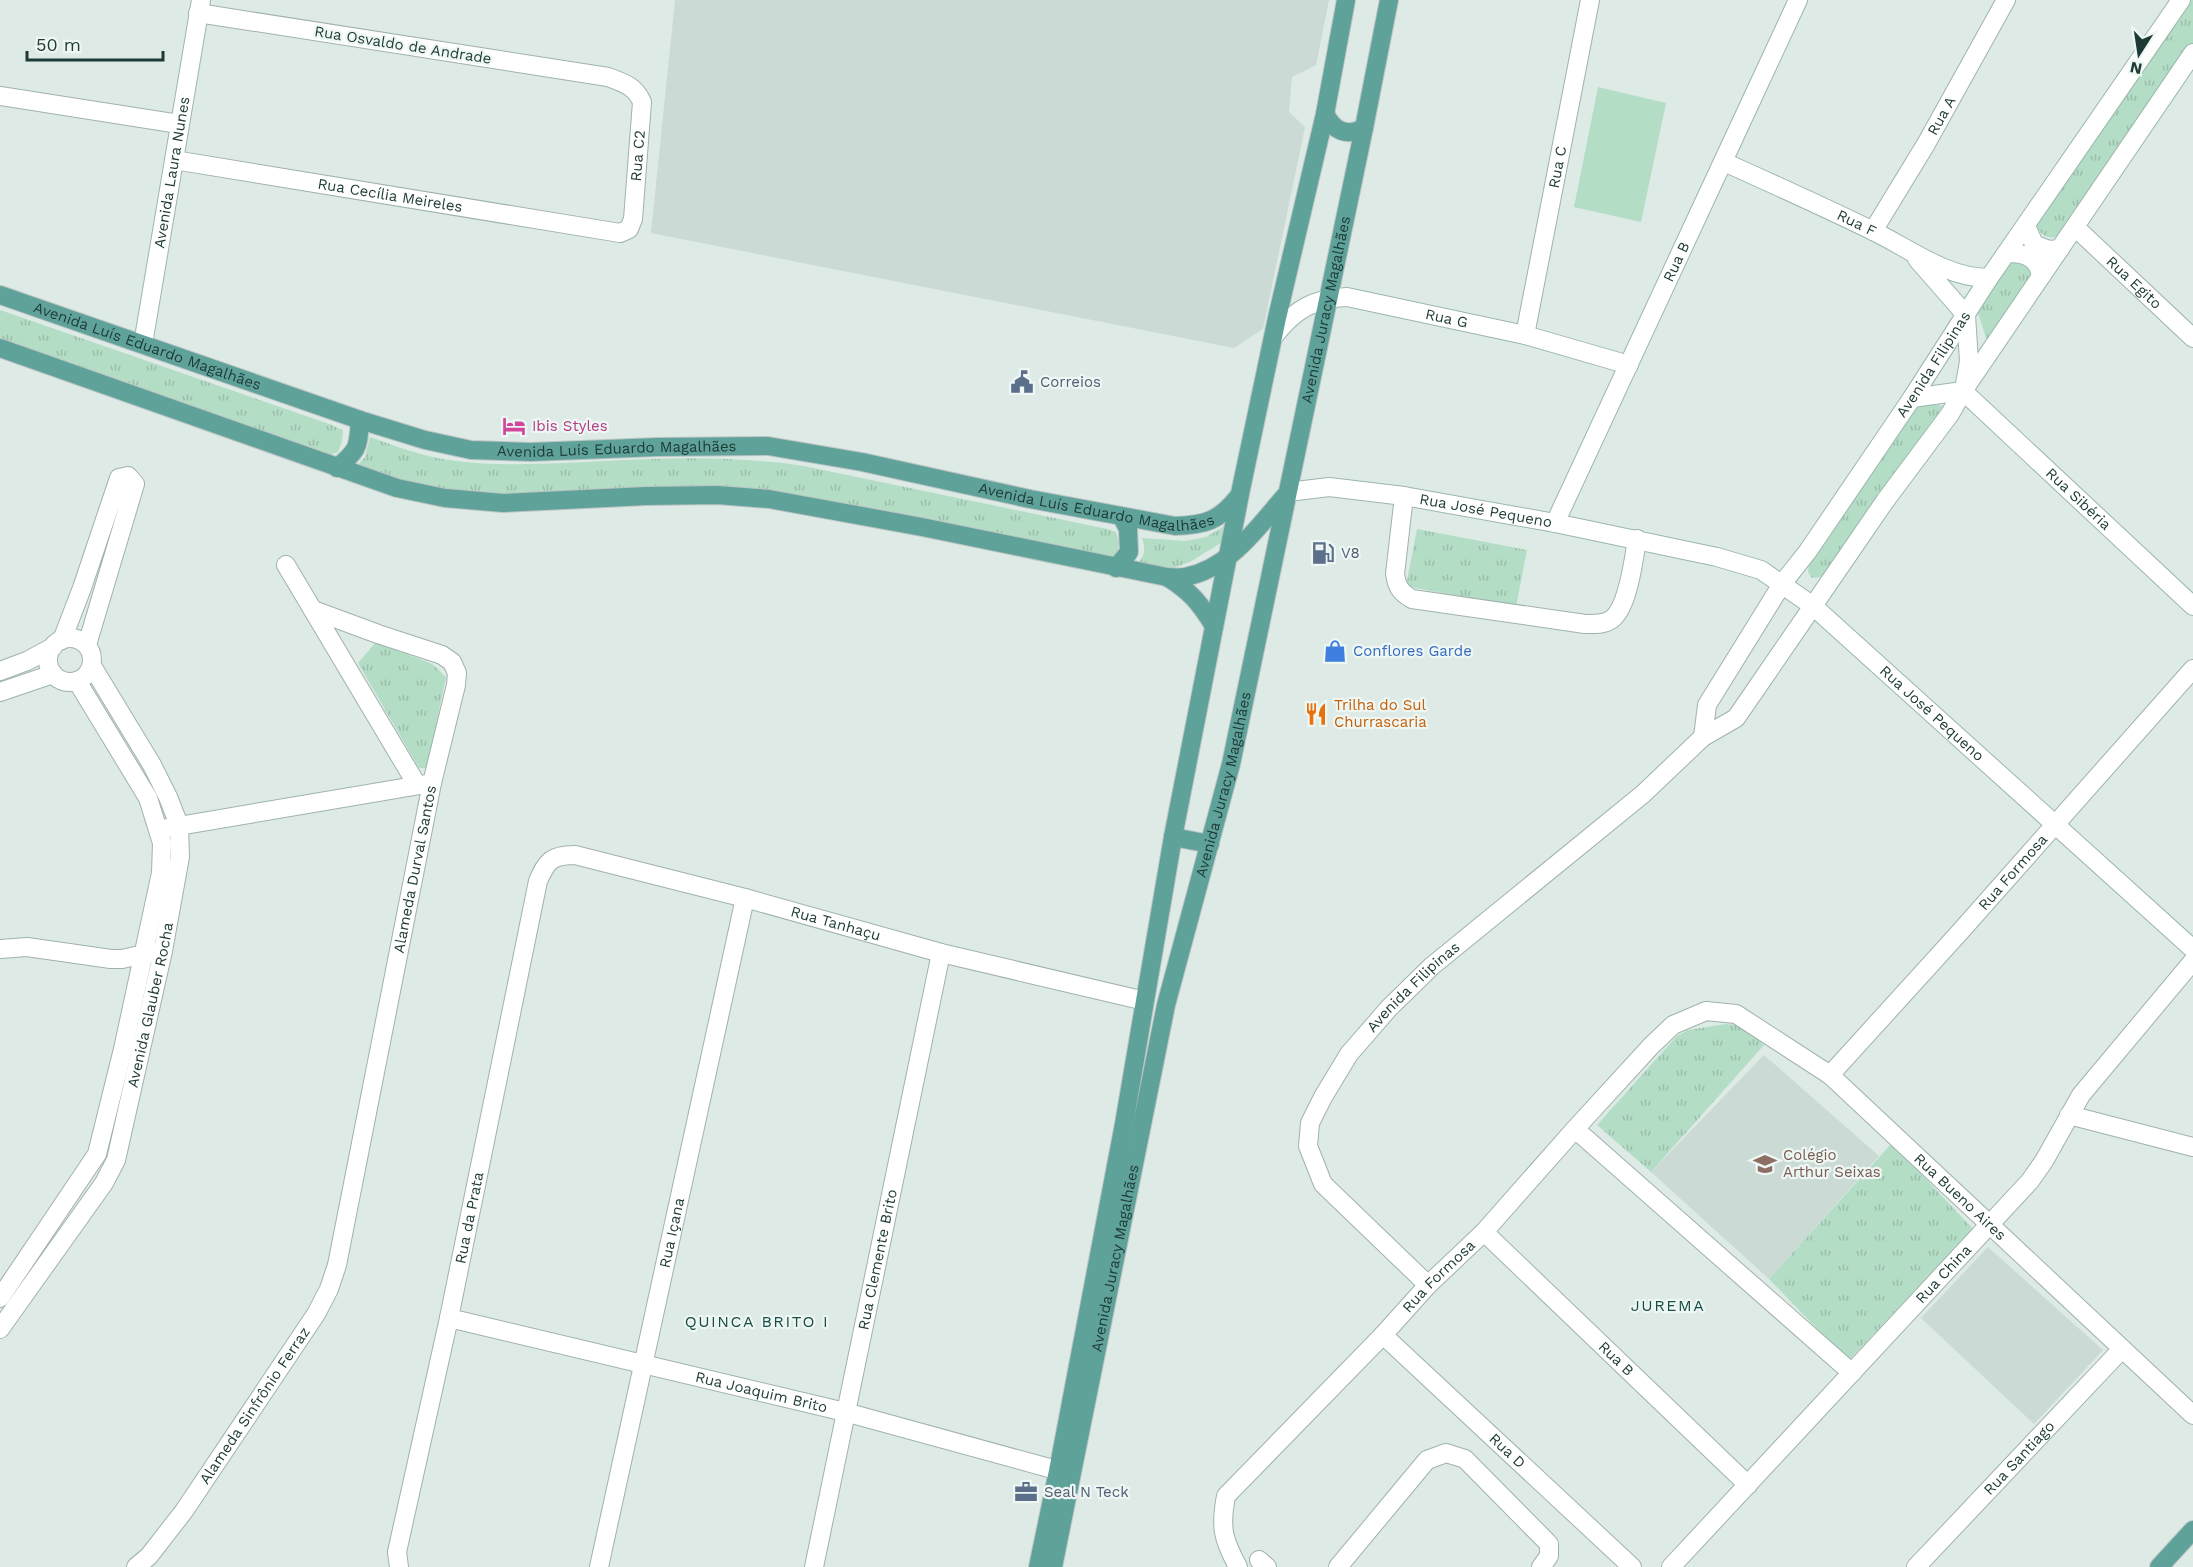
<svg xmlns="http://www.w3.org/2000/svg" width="2193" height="1567" font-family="'Work Sans',sans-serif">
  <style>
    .built { fill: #cbdad5 }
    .green { fill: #b4ddc5 }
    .park { fill: url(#park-tufts) }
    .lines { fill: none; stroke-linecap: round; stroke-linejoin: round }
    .street-casing { stroke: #a0b2ae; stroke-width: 20 }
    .secondary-casing { stroke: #9cb6b0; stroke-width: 20 }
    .primary-casing { stroke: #bcc4c3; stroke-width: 20 }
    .street { stroke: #fff; stroke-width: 18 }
    .secondary { stroke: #fff; stroke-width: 18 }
    .primary { stroke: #5fa29a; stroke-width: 18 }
    .labels { text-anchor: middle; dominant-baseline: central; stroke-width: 4.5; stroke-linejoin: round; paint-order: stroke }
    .street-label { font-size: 15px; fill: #1e3a36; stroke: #eef7f3 }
    .service-label { font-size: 15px; fill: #4e5e75; stroke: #eef7f3; text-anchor: start }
    .hotel-label { font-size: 15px; fill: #b23c85; stroke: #eef7f3; text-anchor: start }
    .shop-label { font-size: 15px; fill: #366cbe; stroke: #eef7f3; text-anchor: start }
    .food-label { font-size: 15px; fill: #c56008; stroke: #eef7f3; text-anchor: start }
    .education-label { font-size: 15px; fill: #785e54; stroke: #eef7f3; text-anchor: start }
    .neighbourhood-label { font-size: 16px; letter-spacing: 1.5px; fill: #194d47; stroke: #eef7f3 }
  </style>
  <defs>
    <pattern id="park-tufts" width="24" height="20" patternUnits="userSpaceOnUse" patternTransform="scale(1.5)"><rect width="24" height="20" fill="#b4ddc5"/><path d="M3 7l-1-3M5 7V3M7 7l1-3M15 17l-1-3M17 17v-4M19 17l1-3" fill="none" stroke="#9abeaa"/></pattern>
  </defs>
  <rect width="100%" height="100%" fill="#ddeae6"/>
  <g class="built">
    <polygon points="675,0 1329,0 1316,65 1292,77 1289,112 1305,127 1263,329 1234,348 651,233"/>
    <polygon points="1764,1055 1879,1156 1769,1279 1651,1172"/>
    <polygon points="1988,1247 2103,1350 2034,1424 1921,1318"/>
  </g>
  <polygon class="green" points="1598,87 1666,103 1641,222 1574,207"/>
  <g class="park">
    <path d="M 2188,0 L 2193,0 L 2193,44 L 2058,238 C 2046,238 2040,235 2035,224 Z"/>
    <polygon points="2011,258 2036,270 1987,341 1977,310"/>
    <polygon points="0,310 329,424 343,430 342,441 338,452 324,457 0,343"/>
    <polygon points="1930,404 1943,406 1826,573 1820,577 1812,578 1808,572 1809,565 1911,411 1917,406"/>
    <path d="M 370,437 C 398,447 427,458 457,461 C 513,468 570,462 626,460 C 686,457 744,457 804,466 L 1107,529 L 1116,532 L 1119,543 L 1117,554 L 1110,558 L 808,501 L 535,496 L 447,491 L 355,468 L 365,457 Z"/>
    <path d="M 1226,525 L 1224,541 L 1190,562 L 1164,571 L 1137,564 C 1145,556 1146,549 1142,538 L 1185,541 L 1206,537 Z"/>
    <polygon points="1417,529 1527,550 1516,607 1406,586"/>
    <polygon points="376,642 432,664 446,677 427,768 419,768 358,663"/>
    <polygon points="1726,1024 1740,1025 1764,1045 1651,1172 1597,1125 1677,1036 1688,1030"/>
    <polygon points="1892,1143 1973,1229 1848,1361 1769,1279"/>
  </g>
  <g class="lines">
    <g class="street-casing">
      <g id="street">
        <polyline points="0,96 179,124"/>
        <path id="s1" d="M 174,160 L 620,233 L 629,229 L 633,219 L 642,102 C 635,86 624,83 608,77 L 198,13"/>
        <path id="s2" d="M 2075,227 L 2193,338"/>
        <path id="s3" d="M 1873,231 L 1926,144 L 2006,0"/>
        <path id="s4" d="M 1525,335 L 1590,0"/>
        <path d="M 1404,496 L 1395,574 C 1397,587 1400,592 1412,599 L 1585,624 C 1594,624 1604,625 1612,619 C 1628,607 1634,559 1637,539"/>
        <polyline points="286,565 417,785"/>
        <circle cx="70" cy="660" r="22"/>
        <polyline points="62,640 82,588 119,478 128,476 135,484 87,645"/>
        <polyline points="0,671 27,661 53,647"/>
        <polyline points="0,692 53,674"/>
        <polyline points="1703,737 1707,705 1782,584"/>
        <polyline points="167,828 432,783"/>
        <polyline points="0,949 27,947 111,959 122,959 153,952"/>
        <path id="s5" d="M 1830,1075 L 1959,933 L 2193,669"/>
        <polyline points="2069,1115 2193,1147"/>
        <polyline points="1575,1129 1852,1373"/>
        <path id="s6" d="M 1484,1232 L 1748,1485"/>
        <path id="s7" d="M 1428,1285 L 1323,1184 L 1308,1146 L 1310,1123 L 1323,1097 L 1349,1054 L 1389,1008 L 1432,966 L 1643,794 L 1703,737 L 1736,718 L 1813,606"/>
        <polyline points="0,1298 97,1154 123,1049 161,873 162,843 148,798 77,681"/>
        <path id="s8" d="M 449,1318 L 845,1412 L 1071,1474"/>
        <path id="s9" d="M 0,1329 L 104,1183 L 116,1160 L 163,951 L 180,857 L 179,825 L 168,797 L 152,765 L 92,666"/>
        <path id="s10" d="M 1383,1335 L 1632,1567"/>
        <polyline points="1259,1560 1267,1567"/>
        <path id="s11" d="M 136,1567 L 149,1556 L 184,1511 L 316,1314 L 329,1289 L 337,1265 L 432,783 L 456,685 L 457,673 L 452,662 L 442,655 L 378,634 L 313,610"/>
        <path id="s12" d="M 399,1567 L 397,1552 L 449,1318 L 538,881 C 547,861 551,855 575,855 L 745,898 L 941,953 L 1145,1001"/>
        <path id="s13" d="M 599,1567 L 745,898"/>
        <path id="s14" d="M 814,1567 L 941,953"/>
        <path id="s15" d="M 1238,1567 C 1223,1539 1220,1528 1226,1496 L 1383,1335 L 1428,1285 L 1484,1232 L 1575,1129 L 1651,1046 L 1673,1025 L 1706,1011 L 1736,1014 L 1830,1075 L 2193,1415"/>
        <polyline points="1338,1567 1427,1460 1446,1453 1465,1459 1549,1544 1549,1556 1541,1567"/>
        <path id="s16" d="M 1671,1567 L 2030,1181 L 2044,1161 L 2081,1095 L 2193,961"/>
        <path id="s17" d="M 1916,1567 L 2122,1349"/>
      </g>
    </g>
    <g class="secondary-casing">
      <g id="secondary">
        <path id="s18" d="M 1724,162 C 1773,184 1822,206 1871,230 C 1909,248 1946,278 1989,278"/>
        <polyline points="2026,226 2034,244 2049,250 2060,249"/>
        <path d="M 2007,253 C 2025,253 2038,257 2041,276"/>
        <polyline points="1917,259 1966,315 1969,361 1965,384"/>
        <path id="s19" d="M 1274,336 C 1294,310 1314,298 1347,297 L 1525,335 L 1629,365"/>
        <path id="s20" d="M 143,344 L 201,0"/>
        <path id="s21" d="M 1963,391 L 2193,606"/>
        <polyline points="1912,398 1963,391"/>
        <path id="s22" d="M 1288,492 L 1329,487 L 1404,496 L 1555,523 L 1717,557 L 1761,570 L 1813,606 L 2193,949"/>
        <path id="s23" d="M 1555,523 L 1798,0"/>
        <path id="s24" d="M 1782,584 L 1808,551 L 1912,398 L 1989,278 L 2181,0"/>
        <polyline points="1813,606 1885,501 1950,414 1963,391 2193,53"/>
      </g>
    </g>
    <g class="primary-casing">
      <g id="primary">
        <path d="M 1325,114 C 1334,131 1346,137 1364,128"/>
        <path id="s25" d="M 0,295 L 360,420 L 425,440 L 471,450 L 531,452 L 658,447 L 768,446 L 862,462 L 1030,499 L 1175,526 C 1205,525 1219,521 1238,497"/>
        <path d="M 0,348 L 397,488 L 445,498 L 503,503 L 646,496 L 717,495 L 769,499 L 922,527 L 1167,577 C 1173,577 1179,578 1185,577 C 1229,569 1258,527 1285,496"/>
        <path d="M 337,468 C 359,449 358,448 360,420"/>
        <polyline points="1116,568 1129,552 1128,529 1122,517"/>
        <path d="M 1167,577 C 1190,591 1200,603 1214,626"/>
        <polyline points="1173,837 1210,844"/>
        <polyline points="1038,1567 1058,1471 1124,1124 1173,837 1241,489 1277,318 1325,114 1346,0"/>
        <path id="s26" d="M 1053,1567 L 1166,1005 L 1231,764 L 1364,128 L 1389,0"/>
        <polyline points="2159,1567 2193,1530"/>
      </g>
    </g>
    <use href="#street" class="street"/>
    <use href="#secondary" class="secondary"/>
    <use href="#primary" class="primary"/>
  </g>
  <defs>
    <g id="civic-bare" transform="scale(1.8)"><path d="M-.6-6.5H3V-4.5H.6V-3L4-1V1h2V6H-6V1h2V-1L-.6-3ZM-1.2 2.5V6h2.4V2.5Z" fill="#5c6f8a" stroke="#eef7f3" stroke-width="2.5" paint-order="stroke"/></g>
    <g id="hotel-bare" transform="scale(1.8)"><path d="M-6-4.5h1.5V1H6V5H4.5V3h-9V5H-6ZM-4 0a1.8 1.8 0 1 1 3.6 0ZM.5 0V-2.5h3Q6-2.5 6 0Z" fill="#d1479c" stroke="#eef7f3" stroke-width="2.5" paint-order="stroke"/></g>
    <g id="fuel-bare" transform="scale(1.8)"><path d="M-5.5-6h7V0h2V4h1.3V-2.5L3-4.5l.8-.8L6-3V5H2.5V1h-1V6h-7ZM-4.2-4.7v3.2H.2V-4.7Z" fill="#5c6f8a" stroke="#eef7f3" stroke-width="2.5" paint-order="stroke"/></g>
    <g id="shop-bare" transform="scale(1.8)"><path d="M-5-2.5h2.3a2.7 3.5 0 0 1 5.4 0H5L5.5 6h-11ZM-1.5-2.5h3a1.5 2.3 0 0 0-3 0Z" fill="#3f7fe0" stroke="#eef7f3" stroke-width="2.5" paint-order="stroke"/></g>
    <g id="restaurant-bare" transform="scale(1.8)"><path d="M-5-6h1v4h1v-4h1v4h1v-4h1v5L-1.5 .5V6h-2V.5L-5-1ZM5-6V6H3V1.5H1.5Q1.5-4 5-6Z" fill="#e8710a" stroke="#eef7f3" stroke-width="2.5" paint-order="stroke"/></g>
    <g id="school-bare" transform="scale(1.8)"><path d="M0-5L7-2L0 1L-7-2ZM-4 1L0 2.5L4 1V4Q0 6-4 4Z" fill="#8d6e63" stroke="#eef7f3" stroke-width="2.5" paint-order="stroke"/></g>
    <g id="office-bare" transform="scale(1.8)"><path d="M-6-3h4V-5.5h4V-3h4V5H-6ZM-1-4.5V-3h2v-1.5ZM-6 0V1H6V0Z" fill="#5c6f8a" stroke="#eef7f3" stroke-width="2.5" paint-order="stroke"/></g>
  </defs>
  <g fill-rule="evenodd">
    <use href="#civic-bare" x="1022" y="382"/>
    <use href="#hotel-bare" x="514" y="426"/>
    <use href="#fuel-bare" x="1323" y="553"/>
    <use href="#shop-bare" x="1335" y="651"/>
    <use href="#restaurant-bare" x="1316" y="714"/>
    <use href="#school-bare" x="1765" y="1164"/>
    <use href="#office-bare" x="1026" y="1492"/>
  </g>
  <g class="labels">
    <g class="street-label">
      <text transform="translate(403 45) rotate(9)">Rua Osvaldo de Andrade</text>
      <text stroke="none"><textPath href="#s3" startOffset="134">Rua A</textPath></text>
      <text stroke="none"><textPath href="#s1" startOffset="536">Rua C2</textPath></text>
      <text stroke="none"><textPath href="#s4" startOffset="171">Rua C</textPath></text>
      <text stroke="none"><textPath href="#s20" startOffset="174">Avenida Laura Nunes</textPath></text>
      <text stroke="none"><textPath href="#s1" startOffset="219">Rua Cecília Meireles</textPath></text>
      <text stroke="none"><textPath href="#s18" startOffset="146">Rua F</textPath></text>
      <text stroke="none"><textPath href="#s23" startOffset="288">Rua B</textPath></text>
      <text stroke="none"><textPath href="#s2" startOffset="81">Rua Egito</textPath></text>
      <text stroke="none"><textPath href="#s26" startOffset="1287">Avenida Juracy Magalhães</textPath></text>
      <text stroke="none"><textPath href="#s19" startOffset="188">Rua G</textPath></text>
      <text stroke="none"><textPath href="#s25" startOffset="156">Avenida Luís Eduardo Magalhães</textPath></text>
      <text stroke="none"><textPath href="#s24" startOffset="267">Avenida Filipinas</textPath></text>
      <text stroke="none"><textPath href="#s25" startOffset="642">Avenida Luís Eduardo Magalhães</textPath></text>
      <text stroke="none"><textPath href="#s21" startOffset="158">Rua Sibéria</textPath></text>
      <text stroke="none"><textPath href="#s25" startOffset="1128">Avenida Luís Eduardo Magalhães</textPath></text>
      <text stroke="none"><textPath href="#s22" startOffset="200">Rua José Pequeno</textPath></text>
      <text stroke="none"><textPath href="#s22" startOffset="705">Rua José Pequeno</textPath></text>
      <text stroke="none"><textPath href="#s26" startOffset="801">Avenida Juracy Magalhães</textPath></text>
      <text stroke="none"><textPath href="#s11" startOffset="768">Alameda Durval Santos</textPath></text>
      <text stroke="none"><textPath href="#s5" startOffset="273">Rua Formosa</textPath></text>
      <text stroke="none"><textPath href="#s12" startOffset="1020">Rua Tanhaçu</textPath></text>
      <text stroke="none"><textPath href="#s7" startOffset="382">Avenida Filipinas</textPath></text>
      <text stroke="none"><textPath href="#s9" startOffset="364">Avenida Glauber Rocha</textPath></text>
      <text stroke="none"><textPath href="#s15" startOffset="1080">Rua Bueno Aires</textPath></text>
      <text stroke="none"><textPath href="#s12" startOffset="357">Rua da Prata</textPath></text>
      <text stroke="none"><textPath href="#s13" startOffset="342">Rua Içana</textPath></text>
      <text stroke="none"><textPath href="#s26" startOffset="315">Avenida Juracy Magalhães</textPath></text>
      <text stroke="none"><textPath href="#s14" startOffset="314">Rua Clemente Brito</textPath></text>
      <text stroke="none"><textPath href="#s16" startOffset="400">Rua China</textPath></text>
      <text stroke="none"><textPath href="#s15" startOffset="380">Rua Formosa</textPath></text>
      <text stroke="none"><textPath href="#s6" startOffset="183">Rua B</textPath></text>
      <text stroke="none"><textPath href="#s8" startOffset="321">Rua Joaquim Brito</textPath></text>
      <text stroke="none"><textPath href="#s11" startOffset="201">Alameda Sinfrônio Ferraz</textPath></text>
      <text stroke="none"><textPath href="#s10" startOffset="170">Rua D</textPath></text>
      <text stroke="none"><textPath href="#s17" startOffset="150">Rua Santiago</textPath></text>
    </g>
    <g class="service-label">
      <text x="1040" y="382">Correios</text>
      <text x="1341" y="553">V8</text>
      <text x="1044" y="1492">Seal N Teck</text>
    </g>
    <g class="hotel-label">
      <text x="532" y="426">Ibis Styles</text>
    </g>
    <g class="shop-label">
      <text x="1353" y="651">Conflores Garde</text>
    </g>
    <g class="food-label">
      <text x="1334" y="705">Trilha do Sul<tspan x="1334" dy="17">Churrascaria</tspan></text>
    </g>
    <g class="education-label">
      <text x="1783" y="1155">Colégio<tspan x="1783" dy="17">Arthur Seixas</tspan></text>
    </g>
    <g class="neighbourhood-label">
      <text x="1668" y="1305">JUREMA</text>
      <text x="757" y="1321">QUINCA BRITO I</text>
    </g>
  </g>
  <g transform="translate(2139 54) rotate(192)" stroke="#eef7f3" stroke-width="4.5" paint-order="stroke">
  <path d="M0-4.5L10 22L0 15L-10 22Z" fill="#1e3a36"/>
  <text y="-9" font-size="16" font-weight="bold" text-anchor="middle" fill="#1e3a36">N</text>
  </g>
  <path d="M27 51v9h136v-9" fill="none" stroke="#1e3a36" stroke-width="3"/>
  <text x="36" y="51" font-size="18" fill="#1e3a36" stroke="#eef7f3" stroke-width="4.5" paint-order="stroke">50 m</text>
</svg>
